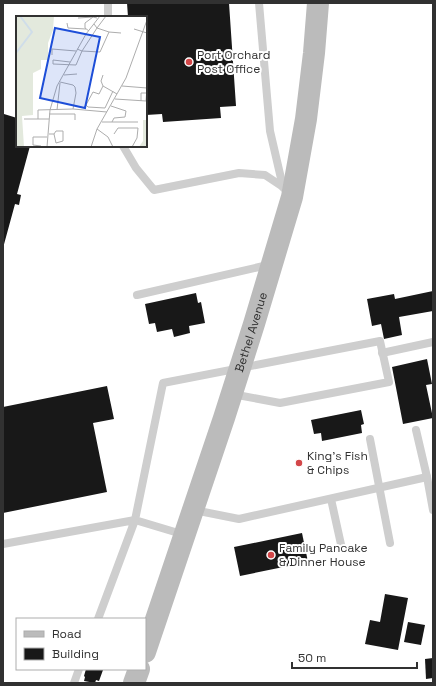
<svg xmlns="http://www.w3.org/2000/svg" width="436" height="686" font-family="'Space Grotesk',sans-serif">
  <style>
    .building { fill: #181818 }
    .lines { fill: none; stroke-linecap: round; stroke-linejoin: round }
    .service { stroke: #cecece; stroke-width: 8 }
    .secondary { stroke: #bbb; stroke-width: 22 }
    .poi-dot { fill: #d34749; stroke: #fff; stroke-width: 1.5 }
    .labels { text-anchor: middle; dominant-baseline: central; stroke-width: 4; stroke-linejoin: round; paint-order: stroke }
    .poi-label { font-size: 12px; fill: #313131; stroke: #fff; text-anchor: start }
    .street-label { font-size: 12px; fill: #313131; stroke: #fff }
    .inset-river { fill: none; stroke: #cfdde9; stroke-width: 2 }
    .inset-road { fill: none; stroke: #adadad; stroke-width: 1 }
    .view { fill: #1d4ed8; fill-opacity: 0.15; stroke: #1d4ed8; stroke-width: 2 }
    .inset-edge { fill: none; stroke: #313131; stroke-width: 2 }
  </style>
  <rect width="100%" height="100%" fill="#fff"/>
  <g class="building">
    <polygon points="127,3 229,3 236,106 220,107 221,118 163,122 162,114 146,115 146,17 128,17"/>
    <polygon points="4,114 17,118 17,146 30,146 17,194 21,195 19,205 15,204 3,248 3,119"/>
    <polygon points="433,291 433,311 399,317 402,335 384,339 381,324 372,326 367,299 394,294 395,299"/>
    <polygon points="196,293 198,303 201,302 205,323 189,326 190,333 174,337 172,329 157,332 155,323 149,324 145,304"/>
    <polygon points="427,359 432,384 426,385 433,418 403,424 392,367"/>
    <polygon points="107,386 114,419 93,423 107,492 3,513 3,407"/>
    <polygon points="361,410 364,424 361,425 362,433 322,441 321,433 314,434 311,420"/>
    <polygon points="302,533 308,562 240,576 234,547"/>
    <polygon points="385,594 408,598 398,650 365,644 370,620 380,622"/>
    <polygon points="408,622 425,625 421,645 404,642"/>
    <polygon points="433,658 433,678 426,679 425,659"/>
    <polygon points="86,669 103,670 99,681 96,680 95,683 84,681 85,677 84,676"/>
  </g>
  <g class="lines">
    <g class="service">
      <polyline points="259,3 270,131 283,187"/>
      <polyline points="108,17 108,3"/>
      <polyline points="123,146 136,168 154,190 239,173 265,175 283,187 290,195"/>
      <polyline points="137,295 268,265"/>
      <polyline points="382,353 433,342"/>
      <polyline points="370,439 390,543"/>
      <polyline points="427,477 433,510"/>
      <polyline points="331,499 342,549"/>
      <polyline points="194,510 239,519 427,477 416,430"/>
      <polyline points="185,535 135,520 163,383 380,341 389,382 280,403 232,394"/>
      <polyline points="3,544 135,520 98,619"/>
      <polyline points="74,683 79,669"/>
    </g>
    <g class="secondary">
      <path id="s1" d="M 145,652 L 224,418 L 254,324 L 292,197 L 306,119 L 314,53 L 318,3"/>
      <polyline points="134,683 139,669"/>
    </g>
  </g>
  <g class="poi-dot">
    <circle cx="189" cy="62" r="4"/>
    <circle cx="299" cy="463" r="4"/>
    <circle cx="271" cy="555" r="4"/>
  </g>
  <g class="labels">
    <g class="poi-label">
      <text x="197" y="55">Port Orchard<tspan x="197" dy="14">Post Office</tspan></text>
      <text x="307" y="456">King's Fish<tspan x="307" dy="14">&amp; Chips</tspan></text>
      <text x="279" y="548">Family Pancake<tspan x="279" dy="14">&amp; Dinner House</tspan></text>
    </g>
    <g class="street-label">
      <text stroke="none"><textPath href="#s1" startOffset="337">Bethel Avenue</textPath></text>
    </g>
  </g>
  <g transform="translate(16 16)">
    <rect width="131" height="131" fill="#fff"/>
    <path d="M 0,0 L 38,0 L 37,14 L 32,27 L 32,44 L 25,44 L 25,53 L 17,57 L 17,99 L 6,100 L 8,131 L 0,131 ZM 127,104 L 131,104 L 131,131 L 123,131 L 127,125 Z" fill="#e3e9dd"/>
    <path class="inset-river" d="M 0,37 L 16,16 L 4,0"/>
    <path class="inset-road" d="M 62,2 L 77,1M 51,7 L 52,12 L 70,13M 78,8 L 81,12 L 90,0M 118,13 L 131,17M 73,15 L 69,12 L 69,7 L 77,1 L 81,2M 93,16 L 81,12 L 66,35 L 84,36 L 93,16 L 105,17M 36,39 L 36,33 L 60,35M 54,46 L 37,44 L 37,48 L 60,49 L 66,35 L 61,33M 48,59 L 61,58M 87,59 L 85,65 L 87,70 L 101,78M 87,70 L 83,78 L 77,76 L 70,89 L 72,91 L 89,92 L 97,75M 99,83 L 130,85 L 131,72 L 106,70M 125,85 L 125,77 L 130,77M 95,90 L 110,95 L 109,101 L 98,102 L 96,106M 57,93 L 91,96M 41,94 L 44,67M 33,98 L 59,98 L 59,104M 8,103 L 33,103M 22,103 L 22,94 L 57,93 L 60,77 L 59,71 L 57,69 L 44,66M 86,106 L 122,106M 81,113 L 92,121 L 97,131M 33,118 L 38,118 L 40,127 L 47,125 L 47,115 L 40,115 L 38,118M 98,118 L 102,112 L 122,112 L 121,122 L 116,131M 25,130 L 17,129 L 17,121 L 31,121M 31,131 L 34,94 L 41,70 L 70,18 L 84,0M 75,131 L 81,113 L 110,62 L 131,4"/>
    <path class="view" d="M 39,12 L 84,21 L 69,92 L 24,82 Z"/>
    <rect width="131" height="131" class="inset-edge"/>
  </g>
  <rect width="436" height="686" fill="none" stroke="#313131" stroke-width="8"/>
  <rect x="16" y="618" width="130" height="52" fill="#ffffff" stroke="#adadad"/>
  <rect x="24" y="631" width="20" height="6" fill="#bbbbbb" stroke="#adadad"/>
  <text x="52" y="638" font-size="12" fill="#313131">Road</text>
  <rect x="24" y="648" width="20" height="12" fill="#181818" stroke="#adadad"/>
  <text x="52" y="658" font-size="12" fill="#313131">Building</text>
  <path d="M292 662v6h125v-6" fill="none" stroke="#313131" stroke-width="2"/>
  <text x="298" y="662" font-size="12" fill="#313131" stroke="#ffffff" stroke-width="3" paint-order="stroke">50 m</text>
</svg>
